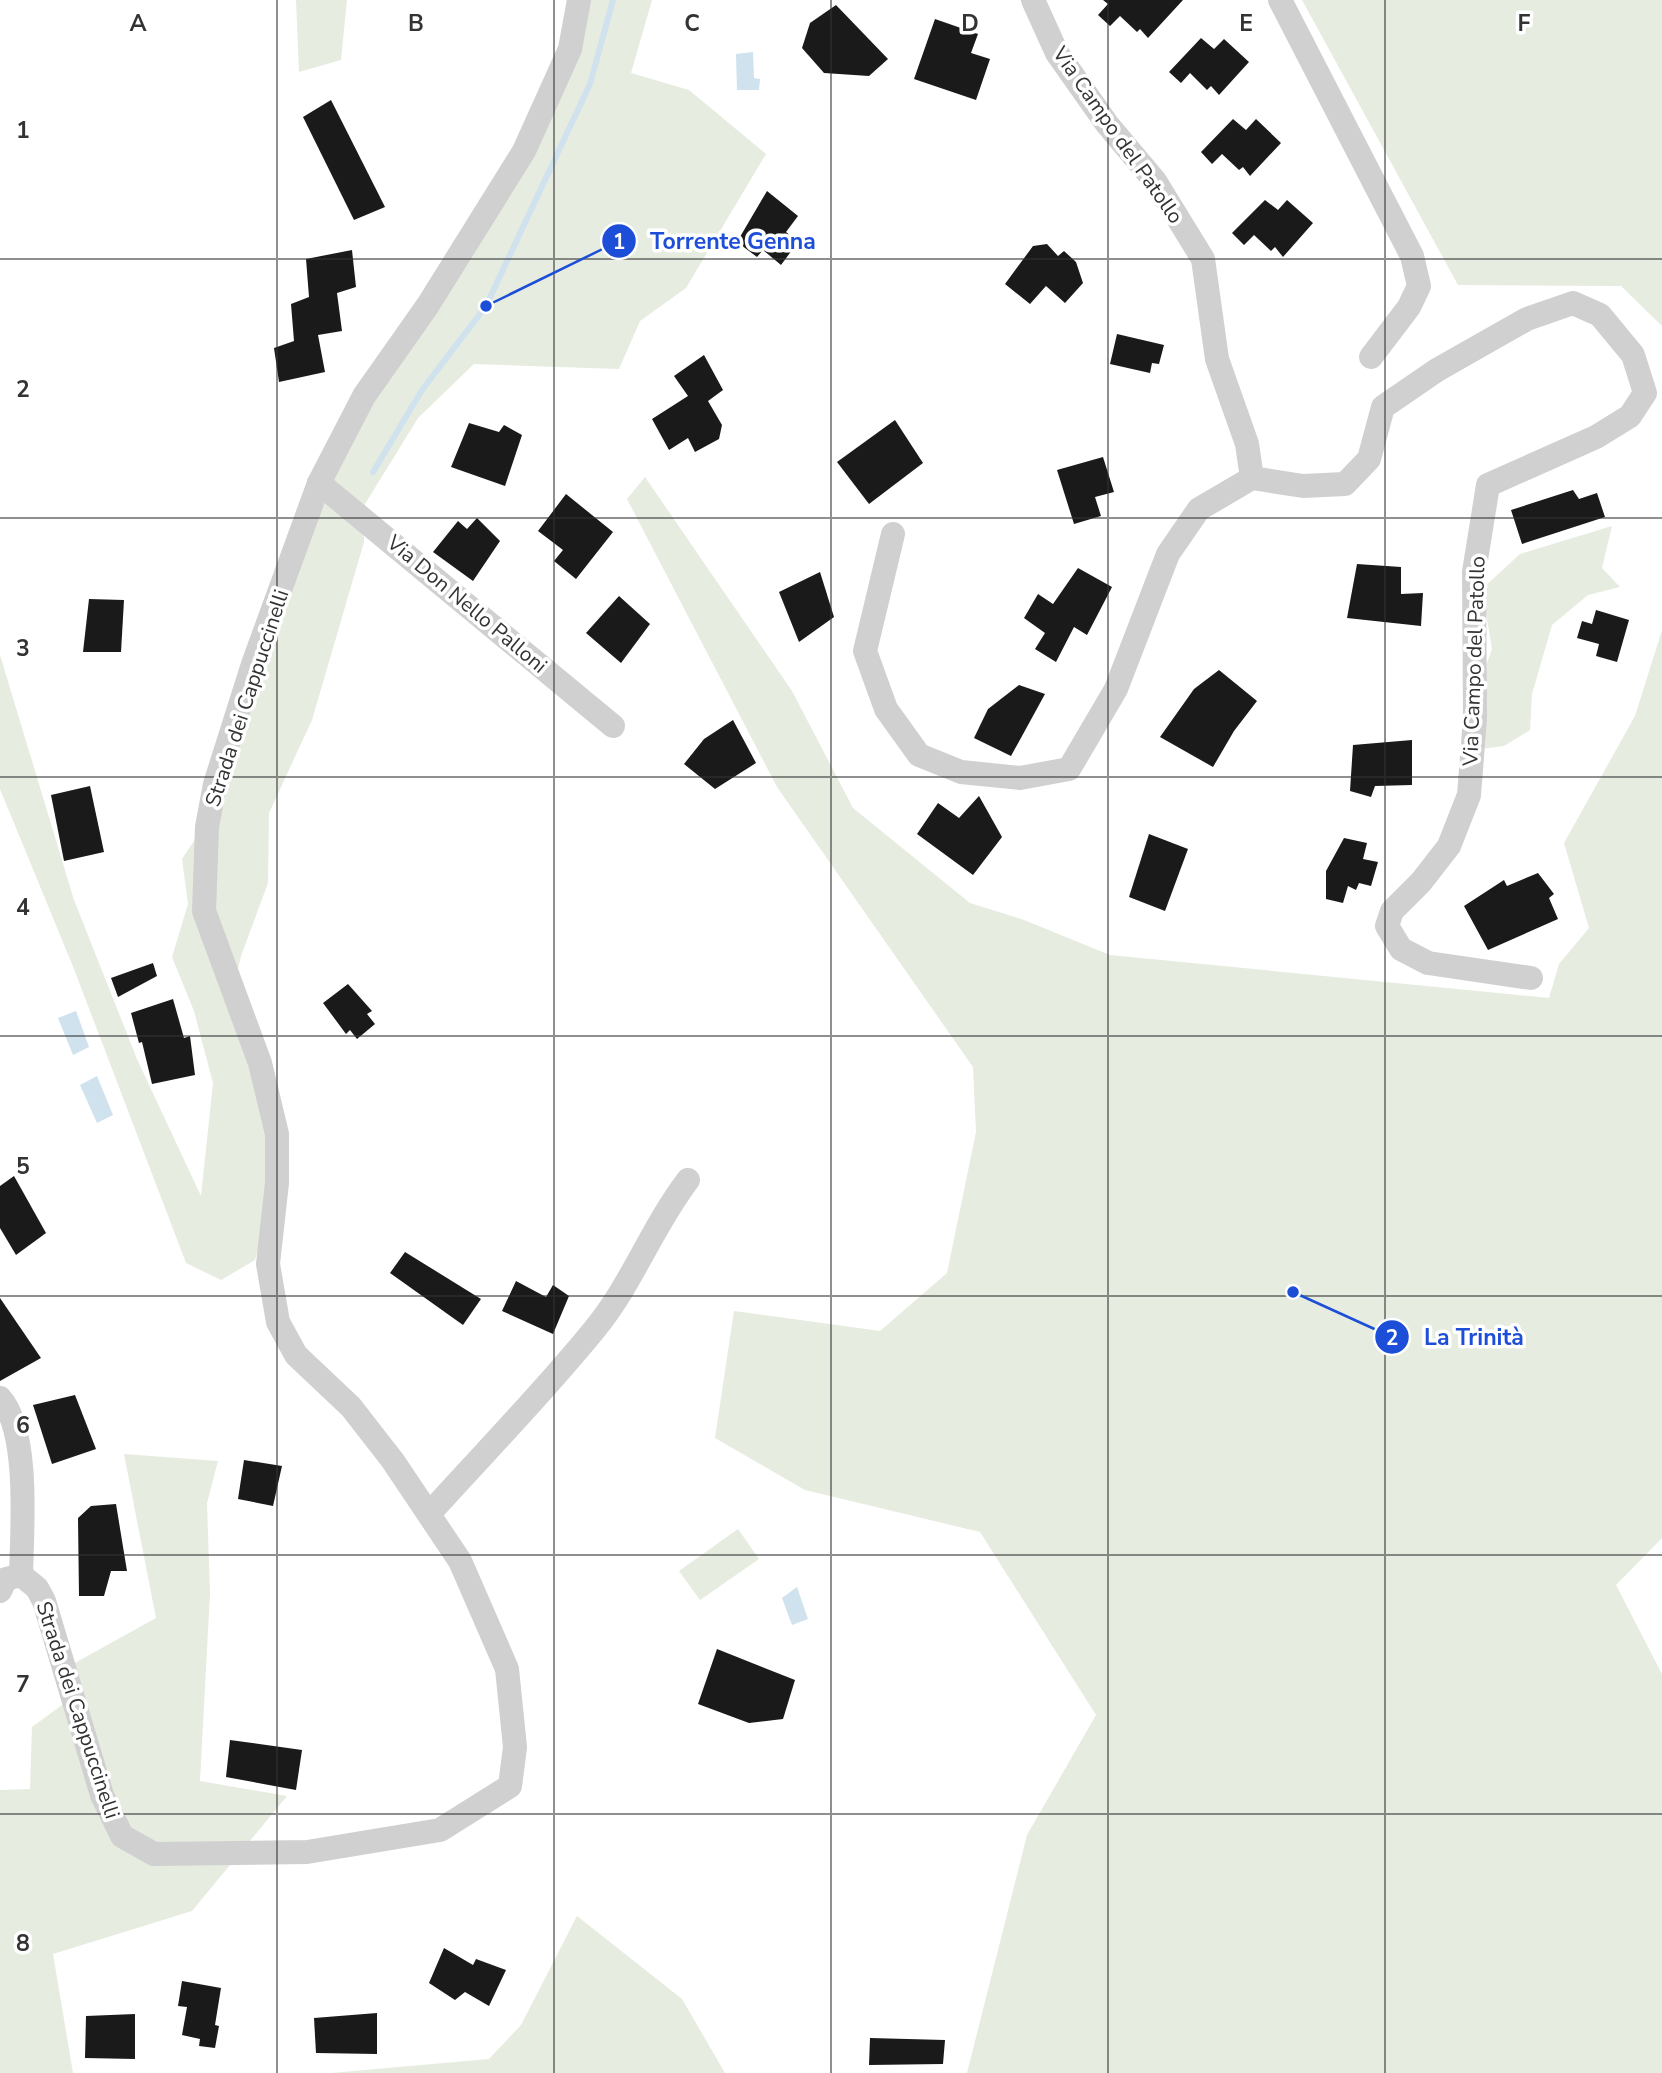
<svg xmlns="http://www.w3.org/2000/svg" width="1662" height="2073" font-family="'Nunito Sans',sans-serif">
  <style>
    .green { fill: #e6ecdf }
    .water { fill: #cfe2ee }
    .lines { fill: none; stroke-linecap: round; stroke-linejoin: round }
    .stream { stroke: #cfe2ee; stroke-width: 6 }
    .building { fill: #1a1a1a }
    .minor { stroke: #d0d0d0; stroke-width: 24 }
    .grid { fill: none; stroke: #333; stroke-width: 2; stroke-opacity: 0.55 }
    .labels { text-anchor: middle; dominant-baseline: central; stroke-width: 7; stroke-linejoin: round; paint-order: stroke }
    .street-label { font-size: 21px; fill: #333; stroke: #fff }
    .grid-label { font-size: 23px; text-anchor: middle; font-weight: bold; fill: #333; stroke: #fff; stroke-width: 7; stroke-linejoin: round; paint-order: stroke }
    .leader { fill: none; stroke: #1d4ed8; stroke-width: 2.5 }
    .callout-dot { fill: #1d4ed8; stroke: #fff; stroke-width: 2.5 }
    .mark-label { font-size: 21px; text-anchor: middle; font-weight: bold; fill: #fff }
    .callout-label { font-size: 23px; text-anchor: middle; font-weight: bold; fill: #1d4ed8; stroke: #fff; stroke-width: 7; stroke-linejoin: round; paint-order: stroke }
  </style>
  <rect width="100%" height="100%" fill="#fff"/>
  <g class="green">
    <polygon points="296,0 347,0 341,60 299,72"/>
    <polygon points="579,0 652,0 631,73 689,90 766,154 686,288 640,321 619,369 474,364 418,418 365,504 364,542 312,720 269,813 268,883 241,956 233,991 277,1183 255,1260 221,1280 186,1263 74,969 0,789 0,655 74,900 137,1059 201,1196 213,1083 194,1011 172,957 188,904 182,859 208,820 319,483 494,199"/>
    <polygon points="1302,0 1662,0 1662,326 1621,286 1458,285"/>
    <polygon points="645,477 792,691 853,808 970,903 1024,920 1110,955 1549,998 1559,964 1589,928 1564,843 1635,716 1662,630 1662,1538 1616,1585 1662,1674 1662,2073 967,2073 1027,1835 1096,1715 980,1532 805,1490 715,1438 734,1311 880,1331 947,1273 976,1132 973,1067 777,787 627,499"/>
    <polygon points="1612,526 1602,568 1620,587 1588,595 1552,625 1532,694 1530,730 1504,746 1472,750 1475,697 1492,649 1482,589 1520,554"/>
    <polygon points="124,1454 218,1461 207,1503 210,1593 200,1781 287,1796 192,1911 53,1954 73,2073 0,2073 0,1790 30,1789 32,1727 73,1697 64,1669 156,1618"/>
    <polygon points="738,1529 759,1559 700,1600 679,1571"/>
    <polygon points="577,1916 682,1999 725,2073 331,2073 489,2059 521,2025"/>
  </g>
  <g class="water">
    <polygon points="753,52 754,78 760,79 759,90 737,90 736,54"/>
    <polygon points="76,1011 89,1047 73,1055 58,1018"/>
    <polygon points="97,1076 113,1115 97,1123 80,1085"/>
    <polygon points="797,1587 808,1619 792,1625 782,1598"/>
  </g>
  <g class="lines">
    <polyline class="stream" points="373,472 422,390 486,306 590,84 613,0"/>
  </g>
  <g class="building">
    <polygon points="1103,0 1183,0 1148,38 1140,29 1137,32 1120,16 1110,26 1098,15 1108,4"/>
    <polygon points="836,5 888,59 869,76 824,73 802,48 810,23"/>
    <polygon points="935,19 978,34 971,53 990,59 976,100 914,79"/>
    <polygon points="1201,38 1214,49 1224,39 1249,62 1219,95 1211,86 1207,90 1190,73 1181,83 1169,72"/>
    <polygon points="331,100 385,207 354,220 303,117"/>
    <polygon points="1233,119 1246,130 1256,119 1281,143 1250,176 1243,167 1239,170 1222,154 1212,164 1201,152"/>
    <polygon points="767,191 798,216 786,232 798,242 781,265 763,250 757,257 737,242"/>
    <polygon points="1265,200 1278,210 1287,200 1313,223 1283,257 1275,247 1271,251 1254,235 1244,245 1232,233"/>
    <polygon points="1047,244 1058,256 1064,251 1076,262 1083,283 1065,303 1046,286 1030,304 1005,284 1033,246"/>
    <polygon points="352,250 356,287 337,293 342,331 318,335 325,372 279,382 274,348 294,341 291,304 309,297 306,259"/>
    <polygon points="1117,334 1164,345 1159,364 1152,363 1150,373 1110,364"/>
    <polygon points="704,355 723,390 708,401 722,425 719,439 695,452 688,438 669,450 652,419 688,396 674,376"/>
    <polygon points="895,420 923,463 869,504 837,462"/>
    <polygon points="469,423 499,432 504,425 522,435 505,486 451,467"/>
    <polygon points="1103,457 1114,492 1095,497 1101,516 1074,524 1057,470"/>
    <polygon points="1573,490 1579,499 1597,493 1605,517 1522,544 1511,510"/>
    <polygon points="566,494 613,532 576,579 554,561 563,550 538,531"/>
    <polygon points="477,518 500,541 473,581 433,552 458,521 467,529"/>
    <polygon points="1357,564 1401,567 1401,594 1423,593 1421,626 1347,618"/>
    <polygon points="1078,568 1112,587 1087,635 1074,627 1056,662 1035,649 1045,633 1024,618 1038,594 1053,604"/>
    <polygon points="820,572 834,617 799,642 779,592"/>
    <polygon points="619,596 650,624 621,663 586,633"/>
    <polygon points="89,599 124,600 121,652 83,652"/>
    <polygon points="1596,610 1629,620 1617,662 1596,656 1599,644 1577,638 1582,621 1592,624"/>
    <polygon points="1219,670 1257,701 1234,731 1213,767 1160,737 1194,689"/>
    <polygon points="1019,685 1045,694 1011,756 974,738 988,709"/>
    <polygon points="733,720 756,763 715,789 684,764 704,739"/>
    <polygon points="1412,740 1412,785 1375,786 1371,797 1350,791 1353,745"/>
    <polygon points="90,786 104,852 64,861 51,795"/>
    <polygon points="979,796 1002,837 973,875 917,834 938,803 959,818"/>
    <polygon points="1149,834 1188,849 1165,911 1129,897"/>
    <polygon points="1344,838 1367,843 1363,859 1378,862 1371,886 1359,883 1356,890 1348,886 1343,903 1326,899 1326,871"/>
    <polygon points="1538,873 1554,894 1549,898 1558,919 1488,950 1464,906 1504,880 1507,886"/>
    <polygon points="153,963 157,976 118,997 111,978"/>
    <polygon points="348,984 372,1011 367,1014 375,1024 357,1039 350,1030 346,1034 323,1003"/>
    <polygon points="173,999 184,1038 190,1036 195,1075 152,1084 142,1042 139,1043 131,1013"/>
    <polygon points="14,1176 46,1233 16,1255 0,1228 0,1186"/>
    <polygon points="405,1252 481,1299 463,1325 390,1273"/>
    <polygon points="516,1281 546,1297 553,1285 569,1296 553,1334 502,1311"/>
    <polygon points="0,1298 41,1358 0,1381"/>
    <polygon points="75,1395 96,1449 52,1464 33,1405"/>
    <polygon points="244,1460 282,1466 273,1506 238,1499"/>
    <polygon points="116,1504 127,1571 111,1571 104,1596 79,1596 78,1518 91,1506"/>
    <polygon points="717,1649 795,1680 783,1719 749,1723 698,1704"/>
    <polygon points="230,1740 302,1750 296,1790 226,1777"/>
    <polygon points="444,1948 473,1965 476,1959 506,1970 489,2006 465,1992 455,2000 429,1983"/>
    <polygon points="182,1981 221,1988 215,2025 219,2026 215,2048 199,2046 200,2039 182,2035 187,2007 178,2006"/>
    <polygon points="377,2013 377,2054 316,2053 314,2018"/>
    <polygon points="135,2014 135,2059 85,2058 86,2016"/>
    <polygon points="870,2038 945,2040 943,2064 869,2065"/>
  </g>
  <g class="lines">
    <g class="minor">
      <polyline points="1033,0 1057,53 1107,124 1155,181 1203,259 1217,359 1247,444 1252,478 1303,486 1345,484 1369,459 1383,407 1437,370 1527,319 1573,303 1600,315 1633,355 1645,393 1630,416 1596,437 1488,485 1474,572 1475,718 1469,795 1449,846 1421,882 1392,911 1387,926 1401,949 1428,963 1531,978"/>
      <polyline points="1280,0 1412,256 1419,286 1409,307 1371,357"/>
      <polyline points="319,483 613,726"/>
      <polyline points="893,534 865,651 886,709 919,755 961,772 1020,778 1069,769 1116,689 1168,554 1199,509 1252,478"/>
      <path d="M 0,1398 C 30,1431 22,1531 21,1575"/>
      <path d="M 429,1514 C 483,1454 543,1393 594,1330 C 632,1284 652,1227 688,1180"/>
      <polyline points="21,1575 37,1588 44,1601 102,1795 122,1836 154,1854 307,1852 440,1830 510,1786 515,1747 507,1669 460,1561 393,1461 351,1407 296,1355 278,1322 268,1264 277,1183 277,1134 260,1063 204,911 207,827 215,784 253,664 319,483 364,396 428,305 524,151 570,49 579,0"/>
      <polyline points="0,1591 6,1579 21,1575"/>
    </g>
  </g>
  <path class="grid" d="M 277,0 L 277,2073M 554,0 L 554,2073M 831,0 L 831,2073M 1108,0 L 1108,2073M 1385,0 L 1385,2073M 0,259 L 1662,259M 0,518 L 1662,518M 0,777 L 1662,777M 0,1036 L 1662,1036M 0,1296 L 1662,1296M 0,1555 L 1662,1555M 0,1814 L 1662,1814"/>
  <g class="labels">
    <g class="street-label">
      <text transform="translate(1118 135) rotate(55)">Via Campo del Patollo</text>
      <text transform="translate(467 604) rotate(40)">Via Don Nello Palloni</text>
      <text transform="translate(1474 661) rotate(-88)">Via Campo del Patollo</text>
      <text transform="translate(247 698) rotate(-72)">Strada dei Cappuccinelli</text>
      <text transform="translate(78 1710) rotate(72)">Strada dei Cappuccinelli</text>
    </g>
  </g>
  <g class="grid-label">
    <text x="138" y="31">A</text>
    <text x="416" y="31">B</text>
    <text x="692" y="31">C</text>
    <text x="970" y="31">D</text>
    <text x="1246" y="31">E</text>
    <text x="1524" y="31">F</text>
    <text x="23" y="138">1</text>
    <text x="23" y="397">2</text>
    <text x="23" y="656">3</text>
    <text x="23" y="915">4</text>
    <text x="23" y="1174">5</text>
    <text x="23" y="1433">6</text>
    <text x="23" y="1692">7</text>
    <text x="23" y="1951">8</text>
  </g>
  <path class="leader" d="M486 306L619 241M1293 1292L1392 1337"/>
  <g class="callout-dot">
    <circle cx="486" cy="306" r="7"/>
    <circle cx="1293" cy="1292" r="7"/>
    <circle cx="619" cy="241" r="18"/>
    <circle cx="1392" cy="1337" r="18"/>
  </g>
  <g class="mark-label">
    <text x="619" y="249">1</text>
    <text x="1392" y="1345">2</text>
  </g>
  <g class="callout-label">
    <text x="733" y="249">Torrente Genna</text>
    <text x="1474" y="1345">La Trinità</text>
  </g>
</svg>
